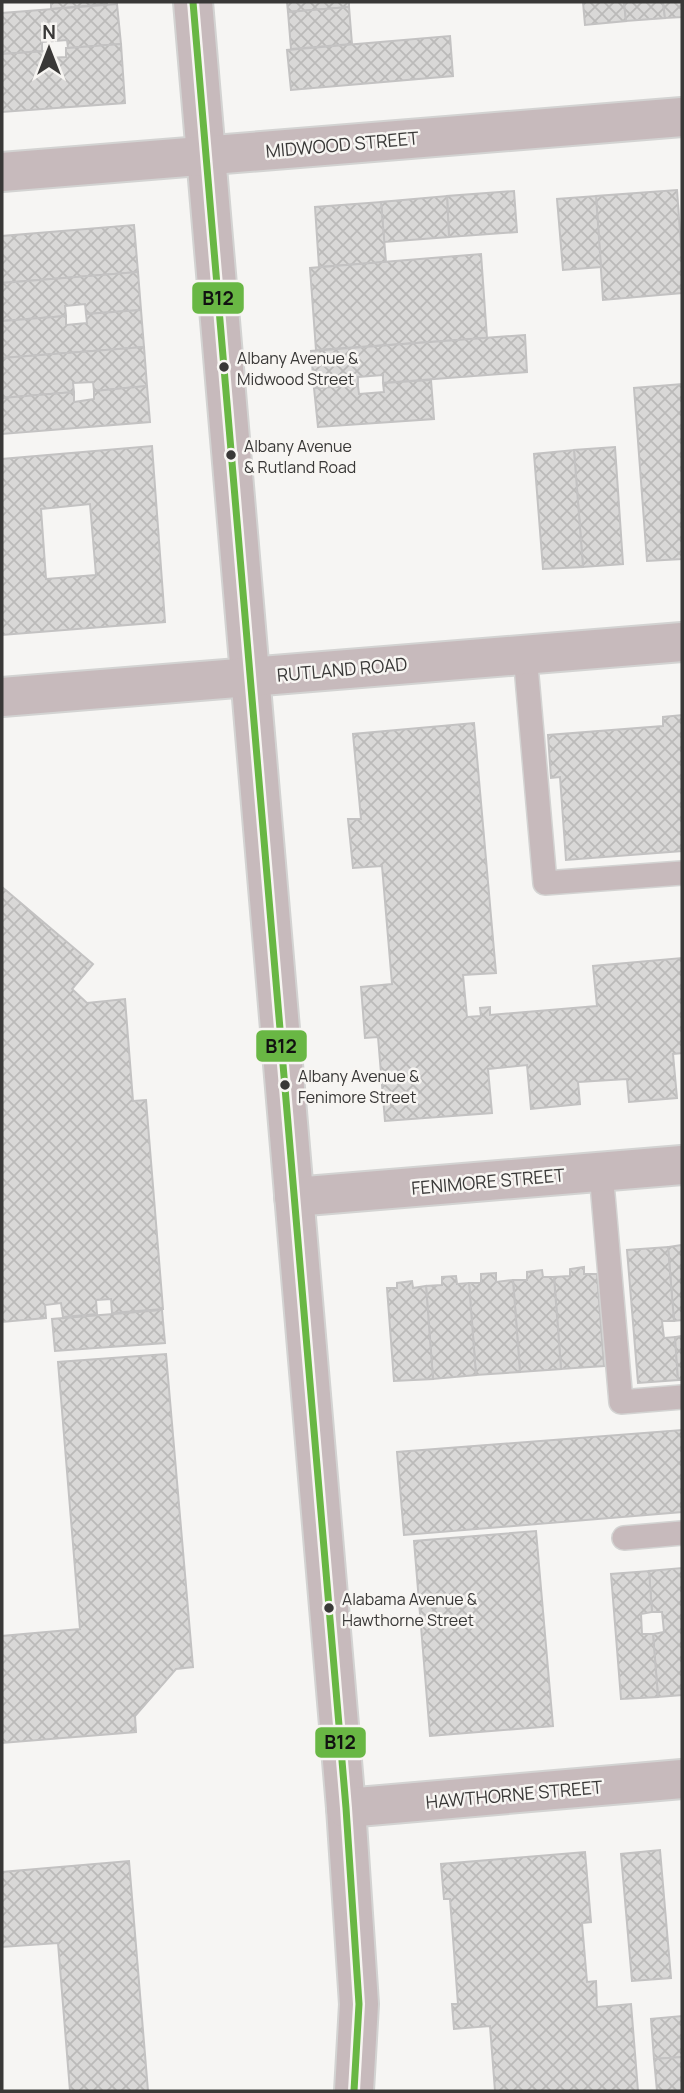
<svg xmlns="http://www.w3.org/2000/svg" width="684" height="2093" font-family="Manrope,sans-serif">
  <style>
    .building { fill: url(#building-cross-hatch); stroke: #c3c2c2; stroke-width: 2; fill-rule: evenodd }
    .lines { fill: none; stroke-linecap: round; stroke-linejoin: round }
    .lane-casing { stroke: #d3d3d2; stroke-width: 26 }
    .street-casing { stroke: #d3d3d2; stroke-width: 42 }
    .lane { stroke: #c7babc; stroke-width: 23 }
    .street { stroke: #c7babc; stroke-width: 38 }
    .bus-1-casing { stroke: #f7f5f2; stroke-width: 12 }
    .bus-1 { stroke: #69b744; stroke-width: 7 }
    .bus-dot { fill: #393837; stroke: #f7f5f2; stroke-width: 2.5 }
    .labels { text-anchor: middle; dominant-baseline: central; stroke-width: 5; stroke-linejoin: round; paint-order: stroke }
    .bus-label { font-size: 16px; fill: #393837; stroke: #f7f5f2; text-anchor: start }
    .street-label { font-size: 18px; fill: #393837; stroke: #f7f5f2 }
    .line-badge { stroke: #f7f5f2; stroke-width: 2.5 }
    .pale-badge-label { font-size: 19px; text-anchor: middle; font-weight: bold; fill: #111 }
  </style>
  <defs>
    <pattern id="building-cross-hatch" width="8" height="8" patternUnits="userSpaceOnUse" patternTransform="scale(1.75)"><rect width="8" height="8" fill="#d9d8d7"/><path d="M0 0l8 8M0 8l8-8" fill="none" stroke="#bbbab9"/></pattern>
  </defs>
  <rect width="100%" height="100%" fill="#f6f5f3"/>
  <g class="building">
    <polygon points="51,2 107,2 107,4 51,9"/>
    <polygon points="287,2 349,2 349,7 288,12"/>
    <polygon points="583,2 624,2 626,21 585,25"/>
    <polygon points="624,2 663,2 665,18 626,21"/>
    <polygon points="663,2 682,2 682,17 665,18"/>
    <polygon points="117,4 121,44 68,48 67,40 42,42 42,51 2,54 2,13"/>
    <polygon points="349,7 352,44 291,49 288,12"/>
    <polygon points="450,36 453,76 291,90 287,50"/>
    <polygon points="121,44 125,103 2,112 2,54 48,51 48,58 66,57 66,48 68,48"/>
    <polygon points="677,190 682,259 682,293 603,300 596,196"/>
    <polygon points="514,191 517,232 449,237 447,196"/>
    <polygon points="447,196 449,237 384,242 381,202"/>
    <polygon points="596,196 601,267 563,270 557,199"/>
    <polygon points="381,202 386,262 319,267 315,207"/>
    <polygon points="134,225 138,272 2,283 2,236"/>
    <polygon points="481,254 487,338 316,350 310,268"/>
    <polygon points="138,272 141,310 86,314 85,304 65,306 66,316 2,321 2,283"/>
    <polygon points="141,310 144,347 2,358 2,321 66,316 66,325 87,323 86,314"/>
    <polygon points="525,335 527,372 383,383 383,375 358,377 358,386 314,388 311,351"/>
    <polygon points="144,347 147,386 94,391 93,382 73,383 74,392 2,398 2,358"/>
    <polygon points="431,380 434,419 318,427 314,388 358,386 359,394 384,392 383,383"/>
    <polygon points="682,384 682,559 647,561 634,388"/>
    <polygon points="147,386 150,422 2,434 2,398 74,392 74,402 94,399 94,391"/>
    <path d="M 152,446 L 165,622 L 2,635 L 2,459 ZM 90,504 L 96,575 L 46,579 L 41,509 Z"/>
    <polygon points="615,447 623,564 583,567 574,450"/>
    <polygon points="574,450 583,567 543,569 534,454"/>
    <polygon points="682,715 682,851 566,860 560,777 551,778 548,735 663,726 663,717"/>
    <polygon points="474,723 496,973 463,975 467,1017 481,1016 480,1008 490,1007 490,1015 597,1006 593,966 682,958 682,1053 673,1054 677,1098 629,1102 627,1079 578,1082 580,1104 531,1109 527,1065 488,1069 492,1113 385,1121 378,1037 365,1038 361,987 392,984 382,866 353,868 348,819 361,819 353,734"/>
    <polygon points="2,887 93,964 72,989 87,1003 125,999 133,1101 146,1100 163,1309 112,1313 111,1299 96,1300 97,1314 63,1317 61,1303 45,1305 46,1318 2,1322"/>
    <polygon points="682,1245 682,1320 674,1321 668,1247"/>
    <polygon points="668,1247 674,1321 662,1321 664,1338 675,1337 678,1380 638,1383 627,1250"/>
    <polygon points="584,1267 584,1274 597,1274 604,1366 561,1369 554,1277 570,1276 570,1269"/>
    <polygon points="542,1270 543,1277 554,1277 561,1369 520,1372 513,1280 527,1280 527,1272"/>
    <polygon points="496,1273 496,1282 513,1280 520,1372 476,1375 469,1283 481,1283 481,1274"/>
    <polygon points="456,1276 457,1284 469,1283 476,1375 433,1379 426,1286 442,1285 442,1277"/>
    <polygon points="412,1281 413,1288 426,1286 433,1379 394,1381 387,1288 397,1288 397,1283"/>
    <polygon points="162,1310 165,1343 55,1351 52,1319"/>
    <polygon points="682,1336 682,1380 678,1380 675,1337"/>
    <polygon points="166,1354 193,1667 176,1669 135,1716 136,1732 2,1743 2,1636 80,1629 58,1362"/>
    <polygon points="682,1430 682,1512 404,1535 397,1452"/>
    <polygon points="536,1531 553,1726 430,1736 414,1541"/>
    <polygon points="682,1568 682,1695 658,1697 653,1634 664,1632 662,1612 652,1612 649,1571"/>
    <polygon points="649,1571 652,1612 641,1614 642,1634 653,1634 658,1697 621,1699 611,1574"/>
    <polygon points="660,1850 671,1978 632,1981 621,1854"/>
    <polygon points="585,1852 591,1922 582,1923 587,1982 596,1981 597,2007 631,2004 638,2091 495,2091 490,2026 454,2029 452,2004 458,2004 450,1899 444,1899 441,1864"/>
    <polygon points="129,1861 148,2091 70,2091 58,1943 2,1947 2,1872"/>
    <polygon points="682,2016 682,2057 654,2059 651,2019"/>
    <polygon points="682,2057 682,2091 657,2091 654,2059"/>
  </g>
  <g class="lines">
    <g class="lane-casing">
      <g id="lane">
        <polyline points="525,654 545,883 682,873"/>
        <polyline points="601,1172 621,1402 682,1397"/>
        <polyline points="624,1538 682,1533"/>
      </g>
    </g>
    <g class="street-casing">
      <g id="street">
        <polyline points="193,2 346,1808 359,2004 354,2091"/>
        <polyline points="2,172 682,117"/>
        <polyline points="2,697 682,642"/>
        <polyline points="294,1197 682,1165"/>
        <polyline points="346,1808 682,1779"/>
      </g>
    </g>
    <use href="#lane" class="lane"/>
    <use href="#street" class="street"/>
    <g class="bus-1-casing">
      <polyline id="bus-1" points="193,2 346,1808 359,2004 354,2091"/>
    </g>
    <use href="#bus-1" class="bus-1"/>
  </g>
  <g class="bus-dot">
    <circle cx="224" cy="367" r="6"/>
    <circle cx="231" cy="455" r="6"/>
    <circle cx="285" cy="1085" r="6"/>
    <circle cx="329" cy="1608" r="6"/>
  </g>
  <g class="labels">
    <g class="bus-label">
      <text x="237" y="358">Albany Avenue &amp;<tspan x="237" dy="21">Midwood Street</tspan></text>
      <text x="244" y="446">Albany Avenue<tspan x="244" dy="21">&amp; Rutland Road</tspan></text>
      <text x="298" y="1076">Albany Avenue &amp;<tspan x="298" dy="21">Fenimore Street</tspan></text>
      <text x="342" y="1599">Alabama Avenue &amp;<tspan x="342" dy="21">Hawthorne Street</tspan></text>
    </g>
    <g class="street-label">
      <text transform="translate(342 144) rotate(-5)">MIDWOOD STREET</text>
      <text transform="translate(342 669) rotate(-5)">RUTLAND ROAD</text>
      <text transform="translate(488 1181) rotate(-5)">FENIMORE STREET</text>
      <text transform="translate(514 1794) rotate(-5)">HAWTHORNE STREET</text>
    </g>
  </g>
  <g class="line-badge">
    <rect x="191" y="281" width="54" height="34" rx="7" fill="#69b744"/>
    <rect x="255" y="1029" width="53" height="34" rx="7" fill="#69b744"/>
    <rect x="314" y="1726" width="53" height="33" rx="7" fill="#69b744"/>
  </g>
  <g class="pale-badge-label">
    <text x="218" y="305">B12</text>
    <text x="281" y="1053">B12</text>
    <text x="340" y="1749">B12</text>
  </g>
  <rect width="684" height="2093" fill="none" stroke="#393837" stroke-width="7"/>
  <g transform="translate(49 49)" stroke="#f7f5f2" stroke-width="5" paint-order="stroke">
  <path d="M0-5L12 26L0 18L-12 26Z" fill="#393837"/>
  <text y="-10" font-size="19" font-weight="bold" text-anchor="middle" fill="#393837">N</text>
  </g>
</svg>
